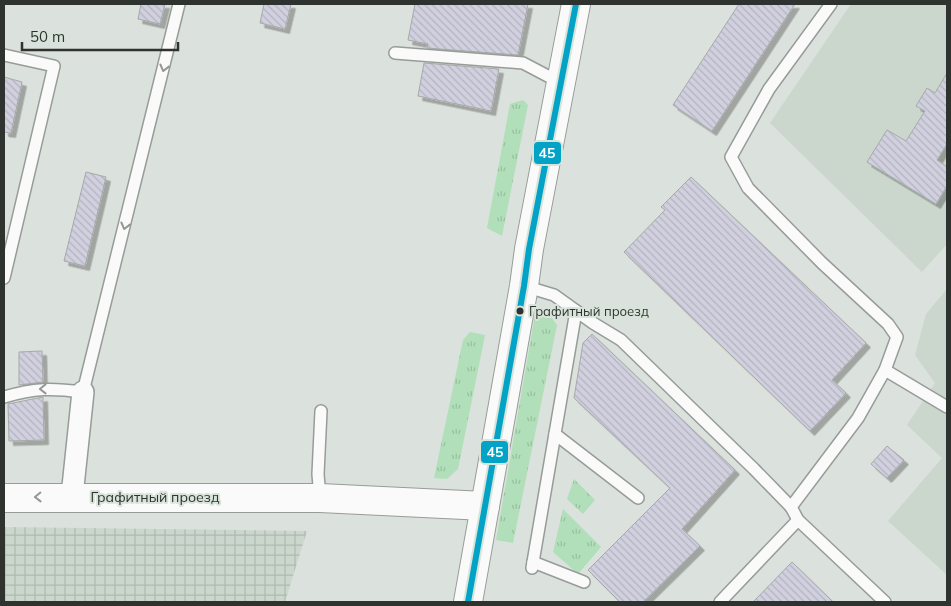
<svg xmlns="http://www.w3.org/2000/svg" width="951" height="606" font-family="Mulish,sans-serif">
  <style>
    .built { fill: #cbd7cc }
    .industrial { fill: url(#industrial-grid) }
    .grass { fill: url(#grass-tufts) }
    .building { fill: url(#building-back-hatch); stroke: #a7a9a9; filter: url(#shadow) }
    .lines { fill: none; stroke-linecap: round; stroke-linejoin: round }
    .lane-casing { stroke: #979c98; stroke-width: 14 }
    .street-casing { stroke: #979c98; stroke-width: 24 }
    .secondary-casing { stroke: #979c98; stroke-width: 30 }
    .lane { stroke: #fafafa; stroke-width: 11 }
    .street { stroke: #fafafa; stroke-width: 21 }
    .secondary { stroke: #fafafa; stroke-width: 28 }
    .bus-1-casing { stroke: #d8e4da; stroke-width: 10 }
    .bus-1 { stroke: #02a3c6; stroke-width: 6 }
    .oneway { stroke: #949694 }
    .bus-dot { fill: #2f332f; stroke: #d8e4da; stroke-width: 2 }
    .labels { text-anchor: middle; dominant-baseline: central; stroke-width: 4; stroke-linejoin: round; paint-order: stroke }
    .bus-label { font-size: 13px; fill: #2f332f; stroke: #d8e4da; text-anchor: start }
    .street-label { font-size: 14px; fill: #2f332f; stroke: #d8e4da }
    .line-badge { stroke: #d8e4da; stroke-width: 2 }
    .badge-label { font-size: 14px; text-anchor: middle; font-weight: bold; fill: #fff }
  </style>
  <defs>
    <pattern id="industrial-grid" width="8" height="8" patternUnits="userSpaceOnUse" patternTransform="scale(1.25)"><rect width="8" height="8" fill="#cbd7cc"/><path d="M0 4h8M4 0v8" fill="none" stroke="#afb9b0"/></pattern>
    <pattern id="grass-tufts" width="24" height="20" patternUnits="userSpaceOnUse" patternTransform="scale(1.25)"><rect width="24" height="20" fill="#b0dfb9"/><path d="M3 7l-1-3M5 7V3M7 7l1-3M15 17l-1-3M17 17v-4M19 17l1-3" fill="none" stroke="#98c09f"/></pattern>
    <pattern id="building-back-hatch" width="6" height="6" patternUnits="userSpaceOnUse" patternTransform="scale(1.25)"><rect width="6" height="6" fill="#d0d0df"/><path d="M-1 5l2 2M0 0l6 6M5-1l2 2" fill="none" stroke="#b3b3c0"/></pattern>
    <filter id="shadow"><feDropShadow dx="4.5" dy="4.5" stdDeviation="0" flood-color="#0004"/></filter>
  </defs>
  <rect width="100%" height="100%" fill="#dbe1dc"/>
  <g class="built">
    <polygon points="851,4 947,4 947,244 922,272 770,123"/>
    <polygon points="947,289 947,575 888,521 942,458 907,425 935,383 915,355 926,314"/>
  </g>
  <polygon class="industrial" points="4,527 307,531 285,602 4,602"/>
  <g class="grass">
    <polygon points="523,100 528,105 502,236 487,228 510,104"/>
    <polygon points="535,315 551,317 557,325 513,543 496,540"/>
    <polygon points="470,332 485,335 458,469 447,479 434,478 463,340"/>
    <polygon points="574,479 595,500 583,514 567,499"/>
    <polygon points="563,509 601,547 578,574 553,552"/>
  </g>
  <g class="building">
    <polygon points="141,4 165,4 160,24 138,19"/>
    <polygon points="264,4 291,4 285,29 260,23"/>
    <polygon points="415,4 528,4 518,55 427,48 428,44 408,40"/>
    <polygon points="739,4 795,4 712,131 673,105"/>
    <polygon points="424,63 499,69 491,111 418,96"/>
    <polygon points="947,73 947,144 937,160 947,167 947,186 936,204 867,162 887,130 906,141 925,111 916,106 927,88 935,93"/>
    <polygon points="4,77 22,82 11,133 4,132"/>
    <polygon points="86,172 106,177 85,266 64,261"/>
    <polygon points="691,177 866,343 832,380 846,393 810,431 624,252 665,210 661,207"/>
    <polygon points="592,334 735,470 682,529 700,546 643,602 620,602 588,570 670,488 574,398 583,343"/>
    <polygon points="42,351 43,382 19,385 19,352"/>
    <polygon points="43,397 44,440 9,441 8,404"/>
    <polygon points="887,446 904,460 887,478 871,464"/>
    <polygon points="792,562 833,602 753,602"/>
  </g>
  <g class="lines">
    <g class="lane-casing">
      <g id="lane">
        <polyline points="395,53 523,63 561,83"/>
        <polyline points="4,55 54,66 4,278"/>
        <polyline points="524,286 554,295 593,323 621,340 754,469 791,507 798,520 885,602"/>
        <polyline points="885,370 947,407"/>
        <path d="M 4,397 C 35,388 51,388 83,392 L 179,4"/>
        <polyline points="555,434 638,498"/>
        <polyline points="320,498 318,474 321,411"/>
        <polyline points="791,507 858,418 885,370 897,337 888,324 822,263 748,188 731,157 769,89 831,4"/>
        <polyline points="533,562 584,582"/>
        <polyline points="532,568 576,311"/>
        <polyline points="720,602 798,520"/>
      </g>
    </g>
    <g class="street-casing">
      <polyline id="street" points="72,496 83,392"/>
    </g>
    <g class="secondary-casing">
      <g id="secondary">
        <polyline points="4,498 320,498 485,506"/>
        <polyline points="468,602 524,286 529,249 576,4"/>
      </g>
    </g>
    <use href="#lane" class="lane"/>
    <use href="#street" class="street"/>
    <use href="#secondary" class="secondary"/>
    <g class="bus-1-casing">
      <polyline id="bus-1" points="468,602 524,286 529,249 576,4"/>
    </g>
    <use href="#bus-1" class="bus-1"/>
  </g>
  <defs><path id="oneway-chevron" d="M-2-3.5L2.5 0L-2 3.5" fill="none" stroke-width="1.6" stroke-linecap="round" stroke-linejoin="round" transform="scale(1.25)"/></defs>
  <g class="oneway">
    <use href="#oneway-chevron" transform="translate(164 68) rotate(104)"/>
    <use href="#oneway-chevron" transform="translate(125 226) rotate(104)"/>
    <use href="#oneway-chevron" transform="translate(43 389) rotate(179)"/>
    <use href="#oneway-chevron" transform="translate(38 497) rotate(179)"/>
  </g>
  <circle class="bus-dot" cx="520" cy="311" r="4.5"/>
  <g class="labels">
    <g class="bus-label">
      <text x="529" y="311">Графитный проезд</text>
    </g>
    <g class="street-label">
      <text x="155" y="497">Графитный проезд</text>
    </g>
  </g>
  <g class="line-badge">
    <rect x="533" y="141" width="29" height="24" rx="5" fill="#02a3c6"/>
    <rect x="480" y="440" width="29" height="24" rx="5" fill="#02a3c6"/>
  </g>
  <g class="badge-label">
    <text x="547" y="158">45</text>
    <text x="495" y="457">45</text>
  </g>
  <rect width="951" height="606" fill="none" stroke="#2f332f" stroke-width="10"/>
  <path d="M22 42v8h156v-8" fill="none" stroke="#2f332f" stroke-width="2.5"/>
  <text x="30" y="42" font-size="15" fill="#2f332f" stroke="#d8e4da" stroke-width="4" paint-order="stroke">50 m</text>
</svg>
